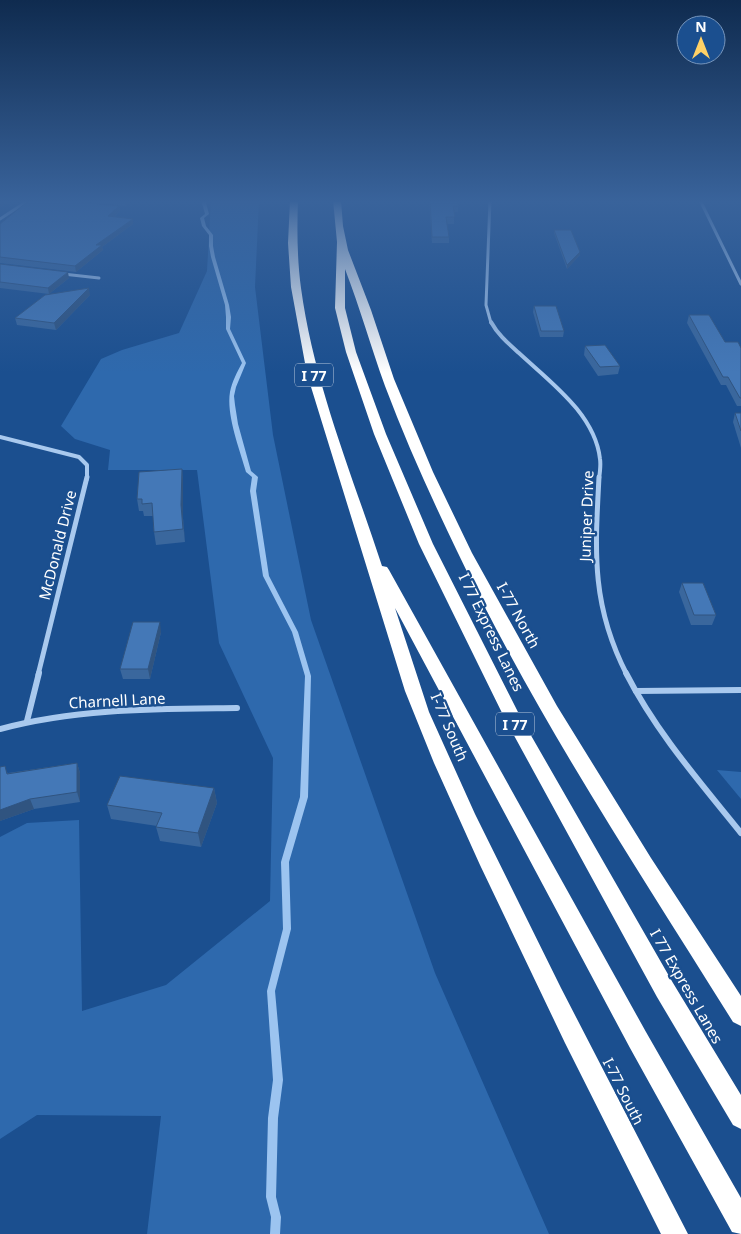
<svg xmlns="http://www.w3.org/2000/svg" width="741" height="1234" font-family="'Noto Sans',sans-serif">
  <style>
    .green { fill: #2e69ad }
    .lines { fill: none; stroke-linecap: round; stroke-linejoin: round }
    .stream { fill: #9cc4f0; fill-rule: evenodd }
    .minor-far3 { stroke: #a9c9ee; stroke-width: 3 }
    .minor-far2 { stroke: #a9c9ee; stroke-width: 4 }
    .minor-far1 { stroke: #a9c9ee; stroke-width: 5 }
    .minor { stroke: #a9c9ee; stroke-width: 6 }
    .motorway { fill: #fff; fill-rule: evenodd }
    .wall { fill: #3a679d }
    .shaded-wall { fill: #305480 }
    .building { fill: #4478b7; stroke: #305480 }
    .labels { text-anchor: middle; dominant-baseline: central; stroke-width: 4.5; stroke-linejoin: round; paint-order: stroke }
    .shield { fill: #1b4f8f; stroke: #bbcadd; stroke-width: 1 }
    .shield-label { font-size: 14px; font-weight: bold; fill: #fff }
    .street-label { font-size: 15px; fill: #fff; stroke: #1b4f8f }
  </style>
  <rect width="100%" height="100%" fill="#1b4f8f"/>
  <g class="green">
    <polygon points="211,200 259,200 255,287 273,435 311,620 435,973 549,1234 147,1234 161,1116 37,1115 0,1139 0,837 27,823 79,820 82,1011 166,985 270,901 273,758 219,643 197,470 108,470 110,450 75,439 61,426 101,359 122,350 179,333 207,271"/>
    <polygon points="717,770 741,772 741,799"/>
  </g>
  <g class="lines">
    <path class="stream" d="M 205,200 L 209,200 L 206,203 L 209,214 L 204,218 L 206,226 L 213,235 L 213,246 L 215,257 L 229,305 L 231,317 L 230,329 L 246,363 L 236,387 L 234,396 L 235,405 L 238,424 L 251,471 L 258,477 L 256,491 L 269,576 L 298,632 L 311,676 L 308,797 L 289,862 L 291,929 L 275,991 L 283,1080 L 278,1118 L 276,1197 L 281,1217 L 280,1234 L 270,1234 L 271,1217 L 266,1197 L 268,1118 L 273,1080 L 267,991 L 283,929 L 281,862 L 300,797 L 305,676 L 292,632 L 263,576 L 250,491 L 252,477 L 246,472 C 240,450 226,415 230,392 C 232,382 237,372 242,363 L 226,329 L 226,317 L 225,305 L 211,257 L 209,246 L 209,235 L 202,226 L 200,218 L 205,214 L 202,203 Z"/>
    <g class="minor-far3">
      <polyline points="490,200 486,305 491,323"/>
      <polyline points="700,200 741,284"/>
      <polyline points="0,219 29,200"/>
      <polyline points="63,274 99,278"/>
    </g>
    <g class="minor-far2">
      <path d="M 491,322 C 498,335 509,344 519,353 C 550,382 595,414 600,459 C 601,465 600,472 599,479"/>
      <polyline points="0,437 79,457 87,465 87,479"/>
    </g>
    <g class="minor-far1">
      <path d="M 599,477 C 595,552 591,605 627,675"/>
      <polyline points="38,675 87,477"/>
    </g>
    <g class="minor">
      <path d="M 626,673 C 656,732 700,782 741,833"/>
      <polyline points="636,691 741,690"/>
      <polyline points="27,721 39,673"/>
      <path d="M 0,729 C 78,708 157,709 237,708"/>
    </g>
    <g class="motorway">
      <path d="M 290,200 L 298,200 C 297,229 297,258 301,288 C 314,384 352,474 382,566 L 387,567 L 389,570 L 646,1032 L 741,1198 L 741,1234 L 732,1232 L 630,1048 L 395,608 L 429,712 L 475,814 L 561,988 L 688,1234 L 661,1234 L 565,1043 L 480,865 L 434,763 L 405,691 L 307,374 L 291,287 L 288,243 Z"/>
      <path d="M 333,200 L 341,200 L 343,226 L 348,250 L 371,310 L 394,379 L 433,472 L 472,553 L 557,706 L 651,858 L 741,996 L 741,1026 L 733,1022 C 637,868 535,715 457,551 C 431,497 406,442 385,386 C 371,347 360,308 345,269 L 345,308 L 356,352 L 386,434 L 433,544 L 521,718 L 673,983 L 741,1095 L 741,1129 L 733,1125 L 657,997 L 505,719 L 419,544 L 374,434 L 346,352 L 335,308 L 337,242 Z"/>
    </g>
  </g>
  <g class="wall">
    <polygon points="26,200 119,206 120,211 114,217 133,224 102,247 103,250 76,272 0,263 0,224 27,202"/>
    <polygon points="71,200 133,200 126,206"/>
    <polygon points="429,200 458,200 458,212 454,212 454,224 447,224 449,237 449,243 432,243"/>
    <polygon points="554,230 580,255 567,269 554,233"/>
    <polygon points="0,264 69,278 49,294 0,288"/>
    <polygon points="90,295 56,330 17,325 15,318"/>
    <polygon points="534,306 564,331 563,337 540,337 533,312"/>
    <polygon points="689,315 725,342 741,348 741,406 737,406 726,385 721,385 687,323"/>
    <polygon points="585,346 620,366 618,374 598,376 584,355"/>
    <polygon points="735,413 741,413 741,448 733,422"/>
    <polygon points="182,469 183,481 183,518 185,542 156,545 154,532 153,516 144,516 143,511 139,511 137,499"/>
    <polygon points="682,583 716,615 712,625 691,625 679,592"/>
    <polygon points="161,632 150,679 123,679 120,669"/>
    <polygon points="77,763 80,773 80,802 34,809 0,821 0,767 8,773"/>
    <polygon points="214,788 217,803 201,847 160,841 156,827 157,826 111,819 107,805"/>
  </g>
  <g class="shaded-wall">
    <polygon points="3,200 13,200 0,207 0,201"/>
    <polygon points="126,200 133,200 126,206 125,201"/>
    <polygon points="119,206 120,211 109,221 108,216"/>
    <polygon points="133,219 133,224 102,247 103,250 76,272 75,266 96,245"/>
    <polygon points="580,252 580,255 567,269 567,265"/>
    <polygon points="68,272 69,278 49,294 48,288"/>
    <polygon points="89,288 90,295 56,330 54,323"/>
    <polygon points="182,469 183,481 183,518 185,542 181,505"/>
    <polygon points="160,622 161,632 150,679 148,669"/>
    <polygon points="77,763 80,773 80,802 77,792"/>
    <polygon points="214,788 217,803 201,847 198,833"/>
    <polygon points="30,799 34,809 0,821 0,810"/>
  </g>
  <g class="building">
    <polygon points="26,200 56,200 119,206 108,216 133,219 96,245 102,245 75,266 0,257 0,224 27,202"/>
    <polygon points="430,200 458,200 458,206 453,206 455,217 446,217 449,237 432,237"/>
    <polygon points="554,230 571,230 580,252 567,265"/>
    <polygon points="0,264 68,272 48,288 0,282"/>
    <polygon points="89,288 54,323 15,318 45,295"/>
    <polygon points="534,306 556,306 564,331 541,331"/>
    <polygon points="689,315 709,315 725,342 738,342 741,348 741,398 740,398 728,377 723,377"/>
    <polygon points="605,345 620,366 600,367 585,346"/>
    <polygon points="735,413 741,413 741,431"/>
    <polygon points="182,469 181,505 183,529 154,532 152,503 142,504 142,499 137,499 139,472"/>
    <polygon points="682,583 703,583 716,615 694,615"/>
    <polygon points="133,622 160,622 148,669 120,669"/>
    <polygon points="77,763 77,792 30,799 0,810 0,767 5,766 7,774"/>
    <polygon points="120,776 214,788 198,833 156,827 162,813 107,805"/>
  </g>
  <linearGradient id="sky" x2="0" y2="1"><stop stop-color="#0f2b4f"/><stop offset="0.54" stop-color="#39639b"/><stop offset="1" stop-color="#39639b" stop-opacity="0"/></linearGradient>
  <rect width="741" height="373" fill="url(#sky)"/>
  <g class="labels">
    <g class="shield">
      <rect x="295" y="363.5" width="38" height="23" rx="4"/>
      <rect x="496" y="712.5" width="38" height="23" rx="4"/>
    </g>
    <g class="shield-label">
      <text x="314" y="375">I 77</text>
      <text x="515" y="724">I 77</text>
    </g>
    <g class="street-label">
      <text transform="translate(586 516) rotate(-88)">Juniper Drive</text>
      <text transform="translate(57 545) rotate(-76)">McDonald Drive</text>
      <text transform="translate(519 615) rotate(61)">I-77 North</text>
      <text transform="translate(492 632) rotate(64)">I 77 Express Lanes</text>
      <text transform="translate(117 700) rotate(-3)">Charnell Lane</text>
      <text transform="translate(450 727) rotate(67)">I-77 South</text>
      <text transform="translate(687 986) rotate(60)">I 77 Express Lanes</text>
      <text transform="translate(624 1091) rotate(63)">I-77 South</text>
    </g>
  </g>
  <g transform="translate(701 40)"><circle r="24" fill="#1b4f8f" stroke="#7695bc"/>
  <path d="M0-4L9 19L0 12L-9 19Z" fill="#ffd166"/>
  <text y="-8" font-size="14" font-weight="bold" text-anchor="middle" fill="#ffffff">N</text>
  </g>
</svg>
